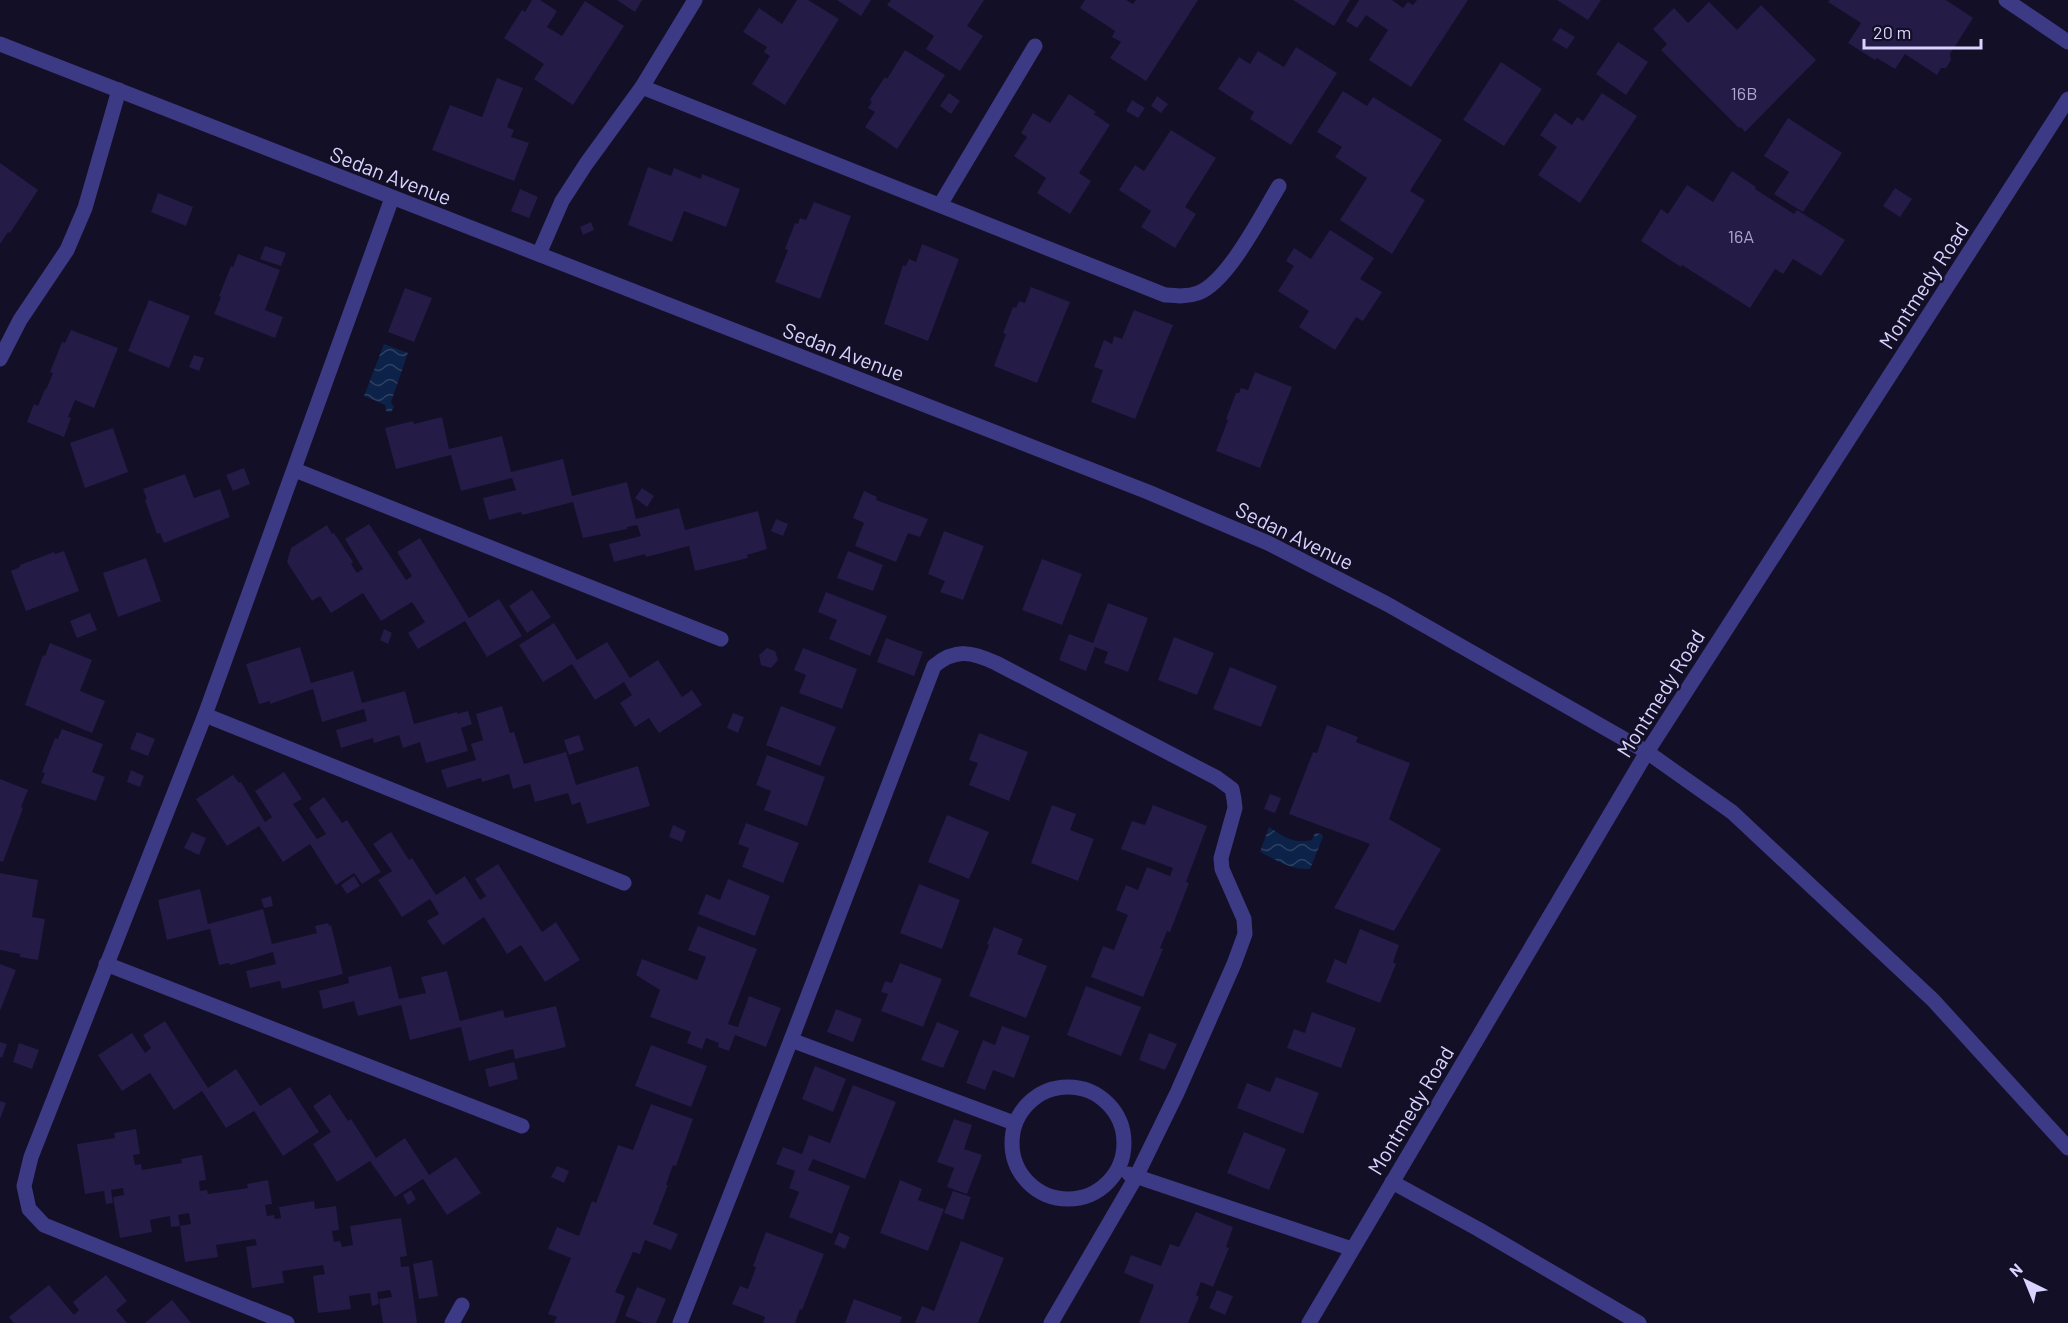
<svg xmlns="http://www.w3.org/2000/svg" width="2068" height="1323" font-family="Barlow,sans-serif">
  <style>
    .water { fill: url(#water-waves) }
    .building { fill: #241b47 }
    .lines { fill: none; stroke-linecap: round; stroke-linejoin: round }
    .minor { stroke: #3d3a85; stroke-width: 15 }
    .labels { text-anchor: middle; dominant-baseline: central; stroke-width: 5; stroke-linejoin: round; paint-order: stroke }
    .number-label { font-size: 18px; fill: #aca6d1 }
    .street-label { font-size: 21px; fill: #d9d4ff; stroke: #130f26 }
  </style>
  <defs>
    <pattern id="water-waves" width="16" height="10" patternUnits="userSpaceOnUse" patternTransform="scale(1.5)"><rect width="16" height="10" fill="#0c2248"/><path d="M0 5q4-4 8 0t8 0" fill="none" stroke="#2f4163"/></pattern>
  </defs>
  <rect width="100%" height="100%" fill="#130f26"/>
  <g class="water">
    <polygon points="384,344 408,353 391,402 394,407 391,412 386,411 385,405 364,396"/>
    <path d="M 1269,827 C 1284,837 1294,844 1312,840 L 1315,833 L 1322,834 L 1323,837 L 1310,869 C 1291,870 1276,860 1260,852 Z"/>
  </g>
  <g class="building">
    <polygon points="532,0 540,0 557,11 547,27 562,36 585,1 624,26 573,105 534,79 544,64 504,38 522,10 525,12"/>
    <polygon points="617,0 642,0 635,12"/>
    <polygon points="797,0 808,0 839,19 785,105 752,84 770,56 764,52 767,47 743,32 759,8 782,24"/>
    <polygon points="837,0 871,0 861,16"/>
    <polygon points="891,0 984,0 967,26 983,36 960,71 926,49 934,36 887,5"/>
    <polygon points="1085,0 1126,0 1133,4 1136,0 1198,0 1146,81 1110,58 1121,42 1112,37 1115,31 1080,8"/>
    <polygon points="1293,0 1350,0 1334,26"/>
    <polygon points="1359,0 1392,0 1403,8 1408,2 1413,5 1417,0 1468,0 1411,87 1369,60 1388,30 1366,15 1357,28 1346,21"/>
    <polygon points="1557,0 1601,0 1588,20"/>
    <polygon points="1830,0 1946,0 1973,18 1950,54 1951,60 1946,68 1941,68 1937,75 1905,54 1895,69 1877,58 1875,60 1848,43 1861,23 1828,2"/>
    <polygon points="1709,2 1737,30 1761,5 1816,60 1745,132 1741,127 1739,128 1661,50 1667,44 1653,29 1674,8 1688,23"/>
    <polygon points="1560,28 1575,37 1567,49 1552,40"/>
    <polygon points="1618,42 1648,62 1626,95 1596,74"/>
    <polygon points="1296,47 1337,73 1291,145 1250,119 1254,112 1218,89 1239,57 1250,64 1258,51 1284,67"/>
    <polygon points="905,50 945,75 897,149 865,127 875,112 868,108 872,102 870,101 871,98 885,77 887,79"/>
    <polygon points="1501,62 1542,89 1504,146 1463,120"/>
    <polygon points="497,78 523,88 507,127 514,130 511,137 529,143 514,181 432,150 450,105 482,117"/>
    <polygon points="1343,91 1367,106 1373,97 1442,140 1410,191 1425,200 1392,254 1340,220 1367,178 1335,157 1342,147 1317,132"/>
    <polygon points="949,93 960,101 951,114 940,106"/>
    <polygon points="1602,93 1637,116 1580,203 1538,175 1557,147 1540,135 1555,113 1572,125 1577,117 1583,121"/>
    <polygon points="1069,94 1096,112 1094,114 1110,125 1079,173 1091,181 1070,214 1037,193 1046,178 1014,156 1027,137 1021,133 1033,113 1050,123"/>
    <polygon points="1157,96 1168,104 1161,113 1151,106"/>
    <polygon points="1132,100 1145,108 1138,118 1126,111"/>
    <polygon points="1788,118 1842,153 1803,212 1774,194 1789,172 1764,156"/>
    <polygon points="1171,130 1216,158 1185,207 1196,214 1175,248 1141,227 1151,211 1119,190 1135,165 1144,171"/>
    <polygon points="0,163 38,190 10,233 8,232 0,244"/>
    <polygon points="648,167 671,176 674,168 701,179 702,174 740,189 726,227 684,211 672,242 628,225"/>
    <polygon points="1732,171 1756,187 1755,189 1794,214 1797,210 1845,240 1821,276 1793,259 1783,274 1775,269 1750,308 1682,265 1681,267 1641,241 1661,209 1668,214 1687,185 1713,202"/>
    <polygon points="1895,188 1912,199 1900,217 1883,206"/>
    <polygon points="520,189 538,197 529,218 511,211"/>
    <polygon points="158,193 193,207 186,226 151,212"/>
    <polygon points="814,202 851,216 820,299 775,282 788,250 785,249 795,223 798,224 800,218 806,220"/>
    <polygon points="591,222 594,230 583,235 580,227"/>
    <polygon points="1330,230 1374,258 1360,279 1382,292 1363,321 1356,317 1335,350 1299,327 1309,311 1278,291 1294,266 1286,261 1294,248 1311,259"/>
    <polygon points="922,244 959,259 928,341 884,324 903,265 906,266 909,259 916,262"/>
    <polygon points="265,246 286,253 281,266 260,259"/>
    <polygon points="238,254 280,270 265,310 283,317 275,338 214,314 221,297 219,296 231,266 233,267"/>
    <polygon points="1031,287 1070,302 1037,383 994,366 1006,334 1003,333 1013,307 1016,308 1019,301 1025,303"/>
    <polygon points="405,288 432,298 414,342 388,332"/>
    <polygon points="149,300 190,316 169,368 128,351"/>
    <polygon points="1134,310 1173,325 1135,419 1091,402 1103,370 1094,367 1104,340 1112,344 1114,336 1122,339"/>
    <polygon points="71,330 118,348 94,408 75,400 68,417 71,418 64,437 27,422 34,404 38,406 45,389 46,390 53,373 50,372 62,342 65,343"/>
    <polygon points="194,355 204,358 199,371 189,367"/>
    <polygon points="1255,372 1292,387 1260,468 1216,451 1228,420 1226,419 1236,393 1239,393 1241,388 1248,390"/>
    <polygon points="442,417 449,449 502,436 511,472 563,459 572,496 627,482 636,519 679,508 685,530 758,511 767,549 747,555 748,558 695,571 689,546 646,557 645,554 614,562 609,544 641,536 637,525 627,527 627,529 583,538 573,502 522,515 521,512 489,520 483,498 516,490 512,478 461,491 451,455 396,469 385,428 413,421 414,424"/>
    <polygon points="113,428 128,472 85,488 70,443"/>
    <polygon points="244,468 250,484 233,491 226,475"/>
    <polygon points="185,474 194,498 220,489 230,517 164,543 160,533 157,534 145,500 147,499 143,489"/>
    <polygon points="642,488 654,496 647,507 635,498"/>
    <polygon points="864,491 877,497 876,500 928,519 920,537 908,533 896,562 855,546 864,523 853,518"/>
    <polygon points="776,519 788,524 783,536 771,531"/>
    <polygon points="369,524 406,580 412,576 397,552 420,538 469,618 499,599 522,636 487,657 465,621 418,649 408,633 425,622 412,602 381,621 363,593 331,613 320,596 312,601 287,562 291,548 327,525 332,534 334,533 353,562 351,564 357,573 363,569 345,539"/>
    <polygon points="944,531 984,546 963,600 940,592 945,581 928,574"/>
    <polygon points="64,551 79,591 26,611 11,571 20,567 20,565 54,552 55,554"/>
    <polygon points="848,551 883,565 873,591 837,578"/>
    <polygon points="146,558 161,601 118,617 103,573"/>
    <polygon points="1042,559 1082,574 1062,625 1022,610"/>
    <polygon points="532,590 551,617 527,633 509,606"/>
    <polygon points="826,592 887,616 870,656 829,639 837,620 818,612"/>
    <polygon points="1108,603 1148,618 1128,672 1104,663 1108,652 1095,647 1086,671 1059,660 1069,634 1093,643"/>
    <polygon points="90,613 97,630 77,638 70,621"/>
    <polygon points="554,623 577,660 607,642 630,678 658,660 682,697 692,690 702,705 659,733 649,718 635,727 620,703 632,695 624,682 595,700 572,664 543,682 519,645"/>
    <polygon points="384,629 392,633 388,644 380,640"/>
    <polygon points="1174,637 1214,653 1197,695 1158,680"/>
    <polygon points="886,638 923,652 914,676 877,662"/>
    <polygon points="50,643 92,660 80,691 105,701 92,733 25,705 43,655 45,656"/>
    <polygon points="300,647 311,683 353,671 362,703 405,691 414,724 457,712 457,714 468,711 472,724 461,728 468,751 426,763 420,742 403,748 399,735 374,743 373,738 341,748 336,730 367,721 364,709 322,722 313,689 270,704 270,701 259,704 246,664"/>
    <polygon points="767,648 775,651 778,660 771,668 761,665 759,655"/>
    <polygon points="803,648 857,669 842,709 799,693 806,675 794,670"/>
    <polygon points="1230,667 1277,686 1261,727 1213,709"/>
    <polygon points="502,706 510,733 514,732 524,764 566,752 576,785 638,766 650,806 587,824 580,802 572,805 568,793 535,802 530,784 513,789 509,774 482,782 481,778 447,788 441,770 476,760 471,744 483,740 476,714"/>
    <polygon points="781,706 836,727 820,766 766,745"/>
    <polygon points="733,713 744,717 738,733 727,728"/>
    <polygon points="1327,725 1358,737 1356,742 1410,763 1389,819 1441,849 1394,931 1334,908 1370,844 1289,814 1313,752 1317,753"/>
    <polygon points="62,729 103,744 92,772 105,777 96,801 41,783 45,773 42,772 55,738 58,739"/>
    <polygon points="137,732 155,739 148,756 130,749"/>
    <polygon points="979,733 1028,752 1009,801 969,785 978,763 969,760"/>
    <polygon points="579,735 584,750 569,755 564,740"/>
    <polygon points="767,755 825,777 807,826 764,810 771,791 756,785"/>
    <polygon points="131,770 144,776 140,787 127,782"/>
    <polygon points="284,772 302,799 293,804 317,839 326,834 309,808 324,797 342,823 347,820 381,872 362,884 354,873 336,885 310,844 283,862 259,826 227,846 196,799 233,775 239,783 241,782 265,822 272,817 255,791"/>
    <polygon points="0,779 28,790 21,807 23,808 3,862 0,861"/>
    <polygon points="1270,794 1281,798 1275,813 1264,809"/>
    <polygon points="1052,805 1076,814 1070,830 1094,839 1078,881 1031,863"/>
    <polygon points="1153,805 1207,826 1186,882 1189,883 1170,932 1167,931 1160,948 1163,949 1143,997 1091,977 1103,946 1114,950 1121,932 1128,915 1116,910 1126,885 1138,890 1147,867 1170,876 1173,868 1121,849 1132,821 1145,825"/>
    <polygon points="947,815 989,832 969,879 928,862"/>
    <polygon points="746,823 799,843 783,883 742,867 749,848 738,844"/>
    <polygon points="673,825 686,831 682,842 669,837"/>
    <polygon points="192,832 206,838 199,855 184,848"/>
    <polygon points="391,832 409,860 412,858 436,895 465,876 480,900 486,896 475,879 498,864 542,932 556,922 580,960 545,982 521,945 507,954 484,917 443,945 427,921 439,914 430,899 402,917 378,880 392,871 373,844"/>
    <polygon points="0,873 38,880 32,917 45,919 38,960 20,957 20,954 0,950"/>
    <polygon points="354,876 360,886 347,894 341,885"/>
    <polygon points="728,879 770,896 755,936 698,914 706,894 720,900"/>
    <polygon points="919,884 960,900 942,949 900,933"/>
    <polygon points="200,889 208,924 263,909 272,944 317,933 315,926 328,923 329,926 331,925 343,974 282,989 280,981 250,988 246,971 276,964 273,952 230,965 229,963 219,965 210,929 167,940 158,900"/>
    <polygon points="271,896 273,906 264,908 261,899"/>
    <polygon points="698,926 757,949 728,1024 738,1027 749,996 781,1008 766,1047 735,1035 729,1051 718,1047 719,1043 706,1038 702,1049 687,1043 691,1032 650,1017 660,990 636,975 642,959 697,980 706,957 688,950"/>
    <polygon points="994,927 1023,939 1017,954 1047,966 1026,1018 969,996 989,945 987,944"/>
    <polygon points="1360,929 1399,945 1393,962 1396,964 1380,1003 1326,982 1335,959 1346,964"/>
    <polygon points="900,963 942,979 923,1027 881,1011 888,994 881,992 885,981 892,983"/>
    <polygon points="0,964 16,970 0,1011"/>
    <polygon points="391,966 399,999 426,993 421,977 447,971 460,1021 503,1010 505,1018 556,1006 566,1047 515,1059 513,1049 469,1061 461,1027 410,1040 401,1005 358,1016 354,1001 323,1009 319,991 349,983 348,977"/>
    <polygon points="1086,986 1141,1007 1121,1056 1067,1035"/>
    <polygon points="836,1009 862,1019 853,1042 827,1032"/>
    <polygon points="1312,1012 1356,1028 1341,1068 1287,1048 1294,1029 1305,1033"/>
    <polygon points="165,1021 208,1088 236,1069 260,1106 290,1087 319,1132 283,1156 254,1111 226,1128 202,1091 174,1110 150,1073 122,1091 98,1055 132,1033 145,1053 151,1048 143,1035"/>
    <polygon points="937,1022 959,1031 943,1068 921,1060"/>
    <polygon points="1002,1026 1030,1036 1014,1078 993,1070 985,1090 966,1083 983,1040 995,1045"/>
    <polygon points="1149,1033 1177,1044 1165,1070 1139,1060"/>
    <polygon points="0,1042 7,1044 2,1058 0,1057"/>
    <polygon points="19,1043 39,1050 32,1069 13,1062"/>
    <polygon points="651,1045 707,1066 691,1107 635,1086"/>
    <polygon points="514,1062 518,1079 489,1087 485,1069"/>
    <polygon points="815,1066 846,1079 833,1112 802,1099"/>
    <polygon points="1276,1077 1319,1093 1303,1134 1237,1108 1247,1083 1270,1092"/>
    <polygon points="853,1085 896,1102 865,1179 813,1159 808,1170 850,1186 832,1234 789,1217 799,1192 789,1188 795,1171 776,1164 783,1147 802,1154 809,1135 830,1143"/>
    <polygon points="330,1094 348,1121 351,1119 376,1158 405,1138 429,1175 456,1157 481,1193 447,1215 423,1179 395,1197 370,1161 337,1182 313,1144 331,1132 313,1106"/>
    <polygon points="0,1101 6,1103 0,1119"/>
    <polygon points="651,1104 693,1119 676,1166 673,1165 666,1185 668,1185 653,1224 678,1234 671,1250 645,1240 640,1254 633,1252 615,1292 625,1296 615,1323 554,1323 557,1317 548,1314 571,1258 548,1249 557,1227 579,1236 592,1201 596,1203 618,1145 633,1150"/>
    <polygon points="954,1119 972,1125 964,1149 982,1155 967,1194 947,1187 954,1168 937,1162"/>
    <polygon points="136,1129 140,1154 133,1155 135,1165 141,1164 142,1170 182,1163 181,1159 202,1155 206,1180 199,1181 200,1191 207,1190 208,1194 248,1188 247,1184 268,1180 272,1204 265,1205 267,1216 274,1215 275,1219 281,1218 279,1207 314,1201 315,1209 336,1206 339,1230 332,1231 334,1242 340,1241 342,1247 353,1245 350,1226 401,1218 407,1256 400,1257 401,1267 409,1266 417,1323 383,1323 379,1299 392,1297 390,1290 377,1292 379,1304 372,1306 370,1293 349,1296 351,1309 318,1313 313,1276 325,1274 323,1265 282,1271 284,1283 252,1288 246,1247 257,1245 255,1239 216,1245 218,1257 185,1262 180,1226 191,1224 189,1213 178,1215 180,1226 171,1227 170,1216 150,1220 152,1232 120,1238 113,1197 124,1195 123,1188 111,1190 113,1203 106,1204 104,1191 85,1194 77,1144 115,1138 114,1133"/>
    <polygon points="1244,1132 1286,1149 1269,1190 1227,1173"/>
    <polygon points="557,1166 569,1171 564,1183 551,1177"/>
    <polygon points="900,1180 922,1189 918,1200 944,1209 928,1251 880,1233"/>
    <polygon points="411,1190 416,1199 408,1205 403,1195"/>
    <polygon points="953,1191 971,1197 963,1220 944,1213"/>
    <polygon points="1196,1212 1233,1227 1226,1247 1229,1248 1213,1287 1201,1282 1196,1295 1199,1297 1188,1323 1139,1323 1154,1285 1124,1273 1131,1255 1161,1266 1170,1244 1179,1247"/>
    <polygon points="766,1232 824,1254 802,1310 800,1309 795,1323 763,1323 765,1317 732,1304 740,1286 748,1289 756,1267 753,1266"/>
    <polygon points="839,1232 850,1237 845,1249 834,1244"/>
    <polygon points="961,1241 1004,1258 978,1323 915,1323 922,1306 934,1311"/>
    <polygon points="432,1260 438,1296 419,1299 413,1264"/>
    <polygon points="106,1275 127,1301 116,1310 127,1323 14,1323 9,1317 49,1285 74,1315 79,1310 73,1302"/>
    <polygon points="637,1287 666,1299 656,1323 643,1323 625,1316"/>
    <polygon points="1217,1290 1233,1296 1225,1315 1209,1308"/>
    <polygon points="854,1299 902,1317 900,1323 845,1323"/>
    <polygon points="172,1300 191,1323 145,1323"/>
  </g>
  <g class="lines">
    <g class="minor">
      <polyline points="2006,0 2068,42"/>
      <polyline points="0,44 1148,492 1268,543 1387,604 1647,752 1732,812 1933,1000 2068,1148"/>
      <path d="M 642,87 L 1165,295 C 1177,296 1187,297 1198,293 C 1228,282 1262,214 1279,186"/>
      <polyline points="940,205 1035,46"/>
      <polyline points="539,254 562,201 586,164 642,87 695,0"/>
      <polyline points="0,359 20,320 67,250 85,208 119,90"/>
      <polyline points="295,470 721,639"/>
      <polyline points="205,715 624,883"/>
      <polyline points="106,964 522,1126"/>
      <polyline points="791,1040 1014,1123"/>
      <circle cx="1068" cy="1143" r="56"/>
      <polyline points="1129,1174 1352,1249"/>
      <polyline points="1392,1182 1478,1229 1639,1323"/>
      <polyline points="287,1323 44,1225 29,1209 24,1186 31,1157 205,715 392,198"/>
      <polyline points="452,1323 462,1305"/>
      <path d="M 680,1323 L 791,1040 L 934,666 C 956,648 972,652 996,663 L 1217,778 L 1232,789 L 1234,799 L 1235,808 L 1221,858 L 1222,869 L 1244,919 L 1245,934 L 1234,964 L 1177,1093 L 1136,1177 L 1051,1323"/>
      <polyline points="1309,1323 1647,752 2068,99"/>
    </g>
  </g>
  <g class="labels">
    <g class="number-label">
      <text x="1744" y="93">16B</text>
      <text x="1741" y="236">16A</text>
    </g>
    <g class="street-label">
      <text transform="translate(391 175) rotate(21)">Sedan Avenue</text>
      <text transform="translate(1923 285) rotate(-57)">Montmedy Road</text>
      <text transform="translate(844 351) rotate(21)">Sedan Avenue</text>
      <text transform="translate(1295 535) rotate(26)">Sedan Avenue</text>
      <text transform="translate(1660 693) rotate(-58)">Montmedy Road</text>
      <text transform="translate(1410 1110) rotate(-59)">Montmedy Road</text>
    </g>
  </g>
  <g transform="translate(2026 1281) rotate(317)" stroke="#130f26" stroke-width="4.5" paint-order="stroke">
  <path d="M0-4.5L10 22L0 15L-10 22Z" fill="#d9d4ff"/>
  <text y="-9" font-size="16" font-weight="bold" text-anchor="middle" fill="#d9d4ff">N</text>
  </g>
  <path d="M1864 39v9h117v-9" fill="none" stroke="#d9d4ff" stroke-width="3"/>
  <text x="1873" y="39" font-size="18" fill="#d9d4ff" stroke="#130f26" stroke-width="4.5" paint-order="stroke">20 m</text>
</svg>
